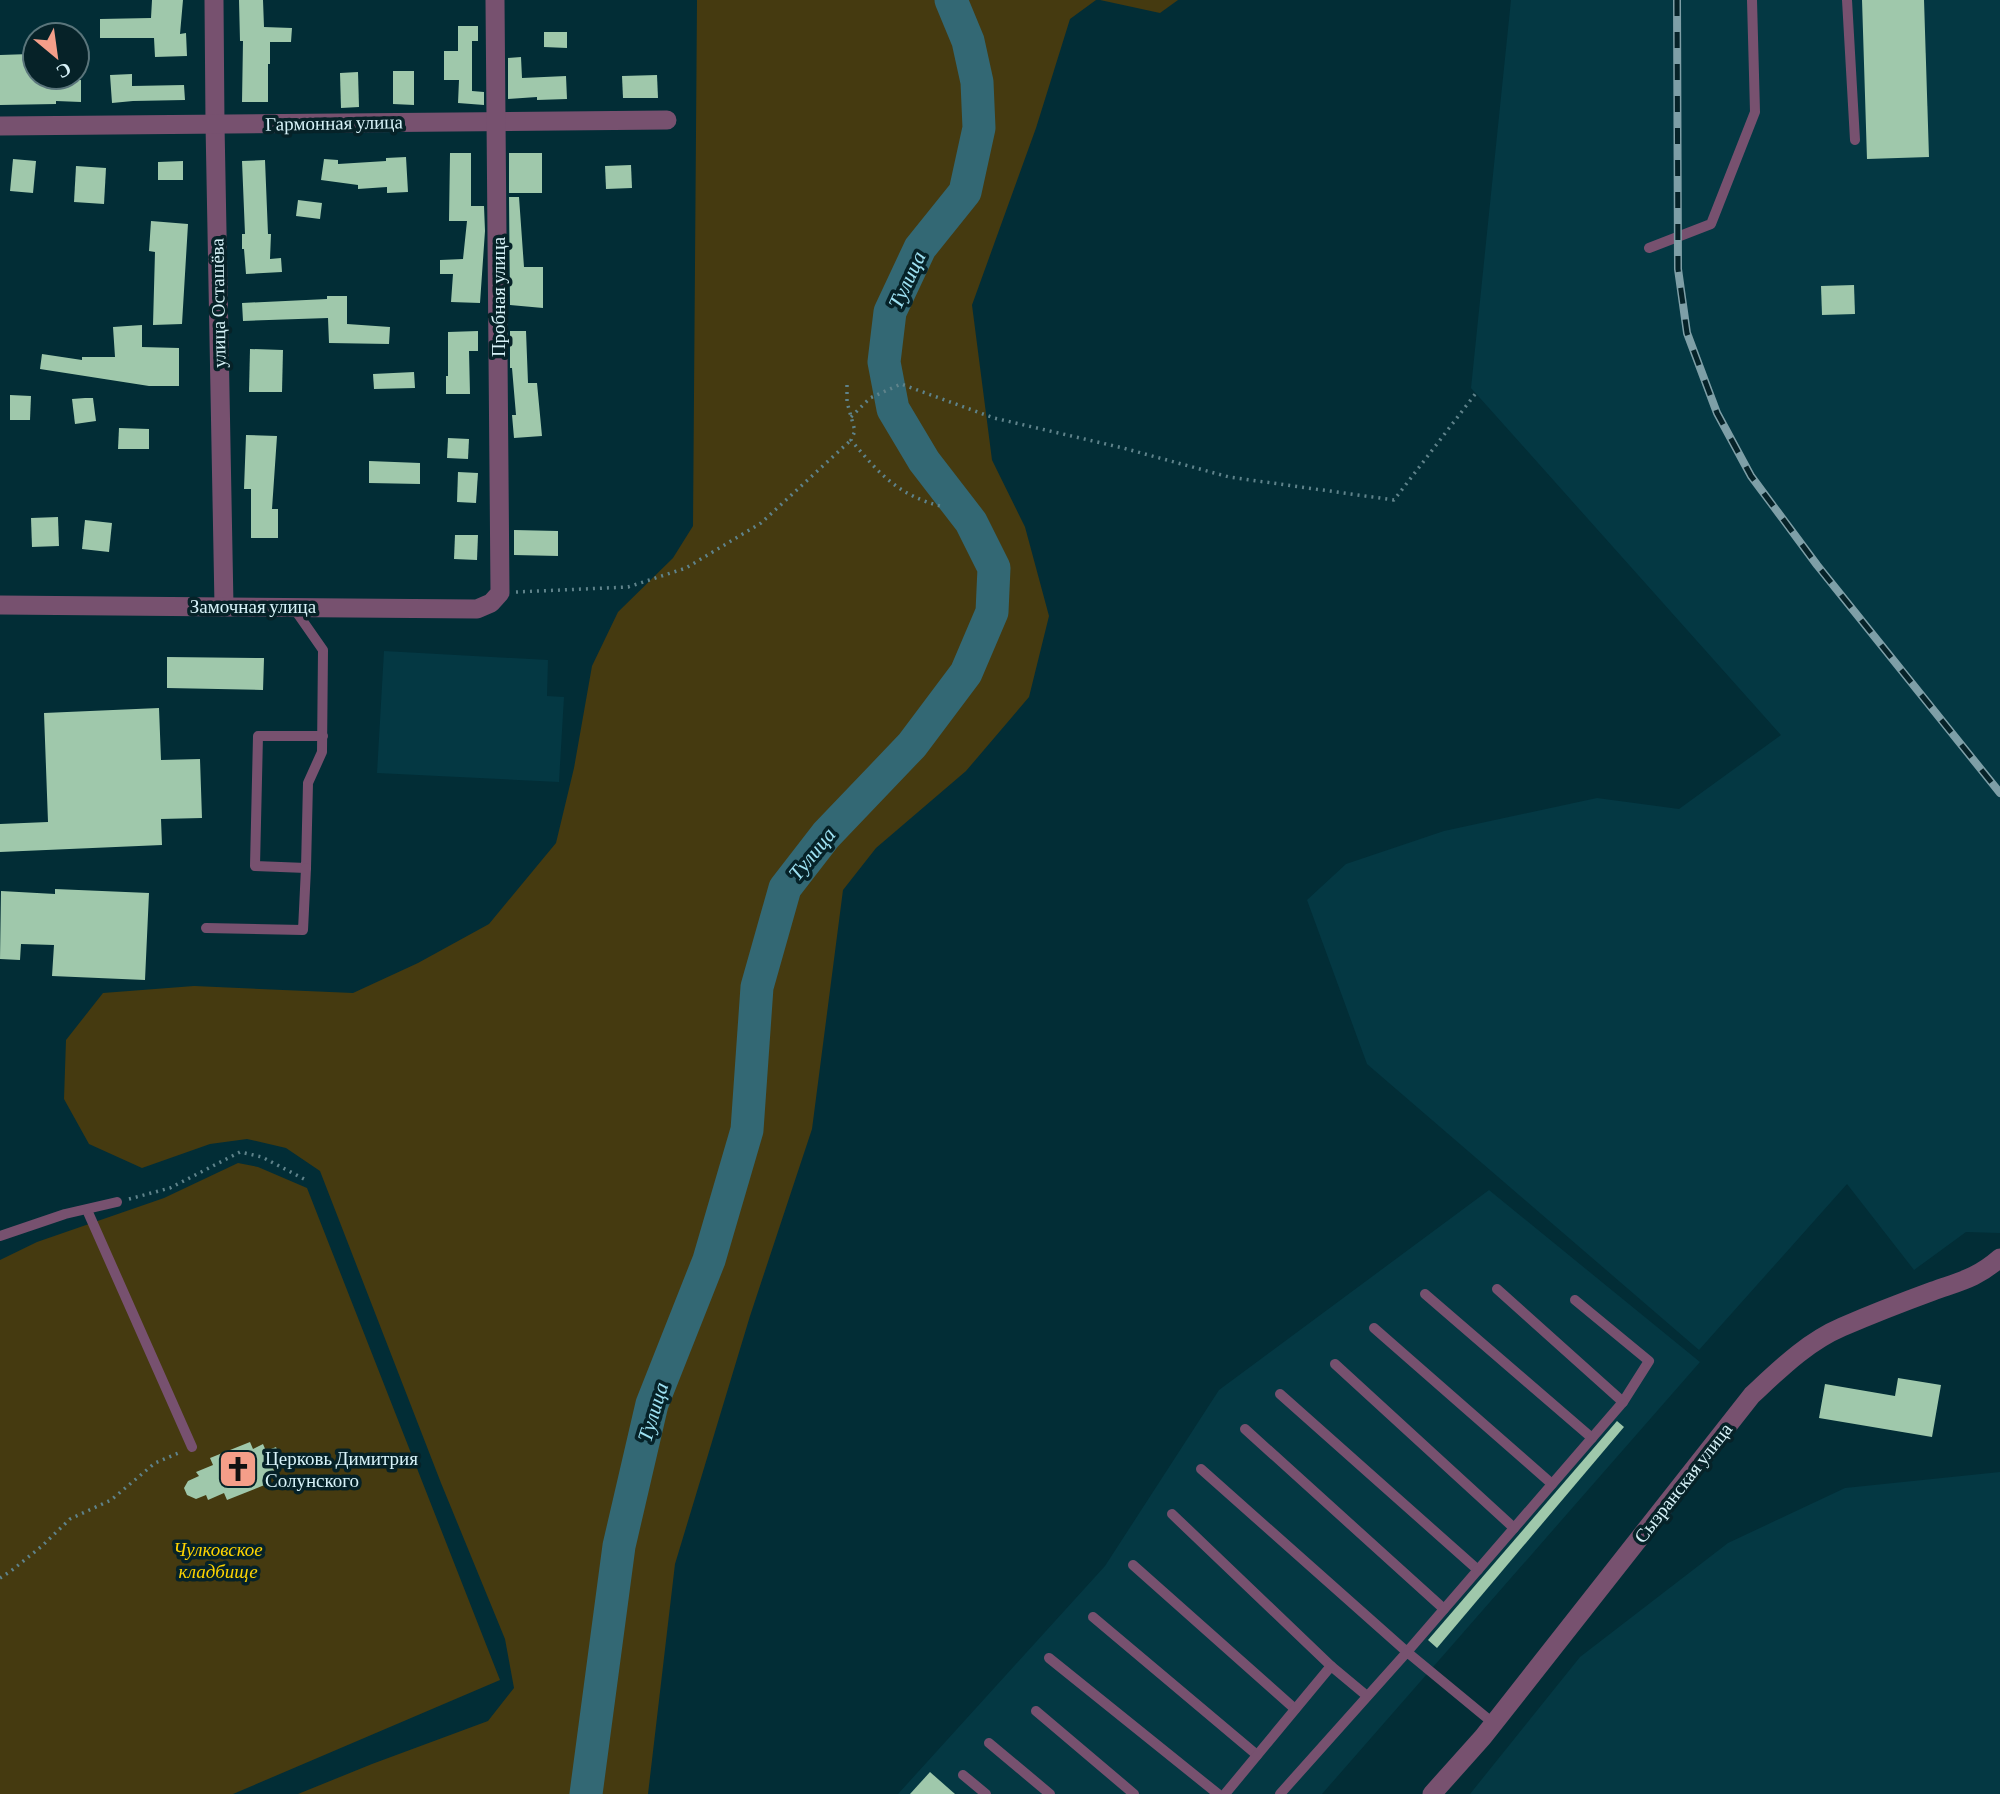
<svg xmlns="http://www.w3.org/2000/svg" width="2000" height="1794" font-family="'Crimson Pro',serif">
  <style>
    .built { fill: #043843 }
    .green { fill: #453a10 }
    .lines { fill: none; stroke-linecap: round; stroke-linejoin: round }
    .river { stroke: #336874; stroke-width: 33 }
    .building { fill: #9fc8ab }
    .path { stroke: #5f838b; stroke-width: 3.5; stroke-dasharray: 2 5; stroke-linecap: butt }
    .service { stroke: #77516f; stroke-width: 10 }
    .minor { stroke: #77516f; stroke-width: 19 }
    .rail-casing { stroke: #7e9fa7; stroke-width: 8 }
    .rail { stroke: #062228; stroke-width: 5; stroke-dasharray: 16; stroke-linecap: butt }
    .labels { text-anchor: middle; dominant-baseline: central; stroke-width: 7; stroke-linejoin: round; paint-order: stroke }
    .street-label { font-size: 19px; fill: #d7f2f8; stroke: #062228 }
    .poi-label { font-size: 19px; fill: #d7f2f8; stroke: #062228; text-anchor: start }
    .park-label { font-size: 19px; font-style: italic; fill: #fcd301; stroke: #062228 }
    .water-label { font-size: 21px; font-style: italic; fill: #9ee2f3; stroke: #062228 }
  </style>
  <rect width="100%" height="100%" fill="#022d36"/>
  <g class="built">
    <polygon points="1511,0 2000,0 2000,1233 1966,1232 1914,1270 1847,1184 1699,1350 1367,1064 1307,900 1346,864 1444,831 1597,798 1679,809 1781,735 1471,388"/>
    <polygon points="384,651 548,660 547,696 564,697 559,782 377,773"/>
    <polygon points="1489,1190 1700,1362 1322,1794 898,1794 1105,1566 1219,1390"/>
    <polygon points="2000,1472 2000,1794 1470,1794 1580,1657 1728,1543 1845,1488"/>
  </g>
  <g class="green">
    <polygon points="697,0 1096,0 1070,19 1036,128 972,305 992,460 1025,527 1049,616 1029,697 966,771 876,848 843,890 812,1129 750,1316 675,1564 648,1794 298,1794 372,1764 488,1721 514,1688 505,1639 441,1483 320,1171 286,1148 247,1139 210,1144 142,1168 89,1144 64,1099 66,1040 103,993 194,986 353,993 418,963 489,924 556,843 574,768 592,666 618,612 673,558 693,526"/>
    <polygon points="1100,0 1178,0 1160,13"/>
    <polygon points="238,1163 258,1167 307,1188 500,1680 233,1794 0,1794 0,1260 37,1242 164,1198"/>
  </g>
  <g class="lines">
    <polyline class="river" points="586,1794 619,1546 652,1404 709,1260 747,1130 757,987 785,888 826,835 912,745 966,673 992,612 994,568 971,522 924,461 893,409 884,362 890,312 920,248 965,192 979,128 977,82 968,41 951,0"/>
  </g>
  <g class="building">
    <polygon points="152,0 183,0 180,34 186,33 187,56 155,57 154,38 100,38 100,19 151,18"/>
    <polygon points="239,0 263,0 264,27 292,28 291,42 270,42 270,64 268,64 268,102 242,102 243,41 240,41"/>
    <polygon points="1862,0 1924,0 1929,157 1867,159"/>
    <polygon points="458,26 478,26 478,41 472,41 472,91 484,92 484,105 458,103 459,80 444,80 444,51 458,51"/>
    <polygon points="544,32 567,32 567,48 544,47"/>
    <polygon points="30,54 31,77 57,77 57,80 81,80 81,102 56,101 56,104 0,105 0,55"/>
    <polygon points="521,57 522,78 566,76 567,99 537,100 537,97 508,99 508,58"/>
    <polygon points="393,71 414,71 414,105 393,104"/>
    <polygon points="358,72 359,107 341,108 340,73"/>
    <polygon points="132,74 132,86 184,85 185,100 133,101 112,103 110,75"/>
    <polygon points="657,75 658,98 623,98 622,76"/>
    <polygon points="450,153 471,153 471,206 484,206 485,231 480,303 451,302 453,274 440,274 440,260 463,259 467,221 449,221"/>
    <rect x="509" y="153" width="33" height="40"/>
    <polygon points="406,157 408,192 387,193 387,187 358,189 358,185 321,180 324,159 338,160 338,164 386,161 386,158"/>
    <polygon points="13,159 36,161 33,193 10,191"/>
    <polygon points="265,160 268,234 271,234 270,259 281,258 282,272 246,274 244,249 242,249 242,234 245,234 242,161"/>
    <polygon points="183,161 183,180 158,180 158,162"/>
    <polygon points="631,165 632,188 606,189 605,166"/>
    <polygon points="76,166 106,168 104,204 74,202"/>
    <polygon points="509,197 519,197 524,267 543,267 543,308 510,305"/>
    <polygon points="298,200 322,203 320,219 296,216"/>
    <polygon points="151,221 188,224 182,324 153,325 155,252 149,251"/>
    <polygon points="1854,285 1855,314 1822,315 1821,286"/>
    <polygon points="327,296 347,296 347,324 390,327 389,344 329,343 328,318 243,321 242,303 327,299"/>
    <polygon points="142,325 142,347 179,348 179,386 149,386 40,369 42,354 82,360 82,357 115,357 113,327"/>
    <polygon points="478,331 478,351 469,351 470,394 446,394 446,376 448,376 448,332"/>
    <polygon points="510,331 526,331 528,383 537,383 542,436 514,438 512,415 516,415 512,368 510,368"/>
    <polygon points="250,349 283,350 282,392 249,392"/>
    <polygon points="414,372 415,388 374,389 373,374"/>
    <polygon points="10,395 31,396 30,420 10,420"/>
    <polygon points="85,398 93,398 96,421 75,424 72,399"/>
    <polygon points="119,428 149,429 149,449 118,449"/>
    <polygon points="246,435 277,436 272,509 278,509 278,538 251,538 251,489 244,489"/>
    <polygon points="448,438 469,439 468,459 447,458"/>
    <polygon points="369,461 420,463 420,484 369,483"/>
    <polygon points="458,472 478,473 476,503 457,502"/>
    <polygon points="58,517 59,546 32,547 31,518"/>
    <polygon points="85,520 112,523 109,552 82,549"/>
    <polygon points="514,530 558,531 558,556 514,555"/>
    <polygon points="455,535 478,535 477,560 454,559"/>
    <polygon points="167,657 264,658 263,690 167,688"/>
    <polygon points="159,708 161,760 200,759 202,818 161,819 162,845 0,852 0,824 48,822 44,713"/>
    <polygon points="55,889 149,893 145,980 52,976 54,945 21,944 20,960 0,959 1,891 55,894"/>
    <polygon points="1898,1378 1941,1385 1932,1437 1819,1418 1825,1384 1895,1396"/>
    <polygon points="1617,1421 1624,1427 1437,1648 1428,1640"/>
    <polygon points="250,1442 253,1449 263,1444 266,1451 276,1447 282,1462 272,1466 275,1473 265,1477 267,1484 227,1500 224,1493 208,1500 206,1495 196,1499 187,1495 184,1488 188,1481 199,1476 196,1472 213,1465 210,1458"/>
    <polygon points="930,1772 955,1794 910,1794"/>
  </g>
  <g class="lines">
    <g class="path">
      <path d="M 847,385 L 847,402 L 855,431 L 851,440 C 880,475 899,496 944,507"/>
      <polyline points="851,417 870,398 901,384 994,418 1123,448 1229,477 1394,500 1476,393"/>
      <polyline points="516,592 628,587 686,568 761,523 851,440"/>
      <polyline points="129,1199 170,1188 240,1152 262,1157 306,1180"/>
      <polyline points="0,1578 11,1571 42,1546 70,1519 111,1500 155,1463 181,1452"/>
    </g>
    <g class="service">
      <polyline points="1847,0 1855,140"/>
      <polyline points="1649,248 1711,224 1755,112 1752,0"/>
      <polyline points="293,607 323,650 322,752 308,783 306,868 255,866 258,736 323,736"/>
      <polyline points="206,928 303,930 306,868"/>
      <polyline points="87,1210 192,1447"/>
      <polyline points="0,1236 65,1214 117,1202"/>
      <polyline points="1425,1294 1592,1438"/>
      <polyline points="1575,1300 1649,1361 1623,1402"/>
      <polyline points="1374,1328 1552,1484"/>
      <polyline points="1335,1364 1514,1528"/>
      <polyline points="1280,1394 1478,1570"/>
      <polyline points="1245,1429 1444,1609"/>
      <polyline points="1201,1469 1407,1652 1623,1402 1497,1289"/>
      <polyline points="1172,1514 1331,1666"/>
      <polyline points="1133,1565 1295,1709"/>
      <polyline points="1093,1617 1257,1755"/>
      <polyline points="1049,1658 1218,1794"/>
      <polyline points="1036,1711 1134,1794"/>
      <polyline points="989,1743 1050,1794"/>
      <polyline points="963,1775 986,1794"/>
      <polyline points="1225,1794 1331,1666 1367,1696"/>
      <polyline points="1280,1794 1407,1652 1493,1723"/>
    </g>
    <g class="minor">
      <polyline points="214,0 215,124 224,606"/>
      <polyline points="0,126 667,120"/>
      <polyline points="0,605 477,609 491,603 500,593 495,0"/>
      <path d="M 1432,1794 L 1483,1737 L 1752,1395 C 1780,1369 1807,1342 1842,1327 C 1872,1314 1903,1302 1933,1291 C 1961,1281 1977,1278 2000,1258"/>
    </g>
    <g class="rail-casing">
      <polyline id="rail" points="1677,0 1678,269 1687,333 1717,413 1751,476 1817,565 2000,793"/>
    </g>
    <use href="#rail" class="rail"/>
  </g>
  <defs>
    <g id="church-square" transform="scale(2.0125)"><rect x="-9" y="-9" width="18" height="18" rx="4" fill="#f49e89" stroke="#062228"/><path d="M-1.2-6h2.4v3.5h3.3v2.4h-3.3V6h-2.4V-.1h-3.3v-2.4h3.3Z" fill="#111"/></g>
  </defs>
  <g fill-rule="evenodd">
    <use href="#church-square" x="238" y="1469"/>
  </g>
  <g class="labels">
    <g class="street-label">
      <text transform="translate(334 123) rotate(-1)">Гармонная улица</text>
      <text transform="translate(498 297) rotate(-90)">Пробная улица</text>
      <text transform="translate(218 303) rotate(-91)">улица Осташёва</text>
      <text x="253" y="606">Замочная улица</text>
      <text transform="translate(1683 1483) rotate(-52)">Сызранская улица</text>
    </g>
    <g class="poi-label">
      <text x="265" y="1458">Церковь Димитрия<tspan x="265" dy="22">Солунского</tspan></text>
    </g>
    <g class="park-label">
      <text x="218" y="1549">Чулковское<tspan x="218" dy="22">кладбище</tspan></text>
    </g>
    <g class="water-label">
      <text transform="translate(907 280) rotate(-65)">Тулица</text>
      <text transform="translate(812 854) rotate(-51)">Тулица</text>
      <text transform="translate(653 1412) rotate(-73)">Тулица</text>
    </g>
  </g>
  <g transform="translate(56 56) rotate(151)"><circle r="33" fill="#062228" stroke="#5a757b" stroke-width="2"/>
  <path d="M0-5L12 26L0 18L-12 26Z" fill="#f49e89"/>
  <text y="-10" font-size="19" font-weight="bold" text-anchor="middle" fill="#d7f2f8">С</text>
  </g>
</svg>
